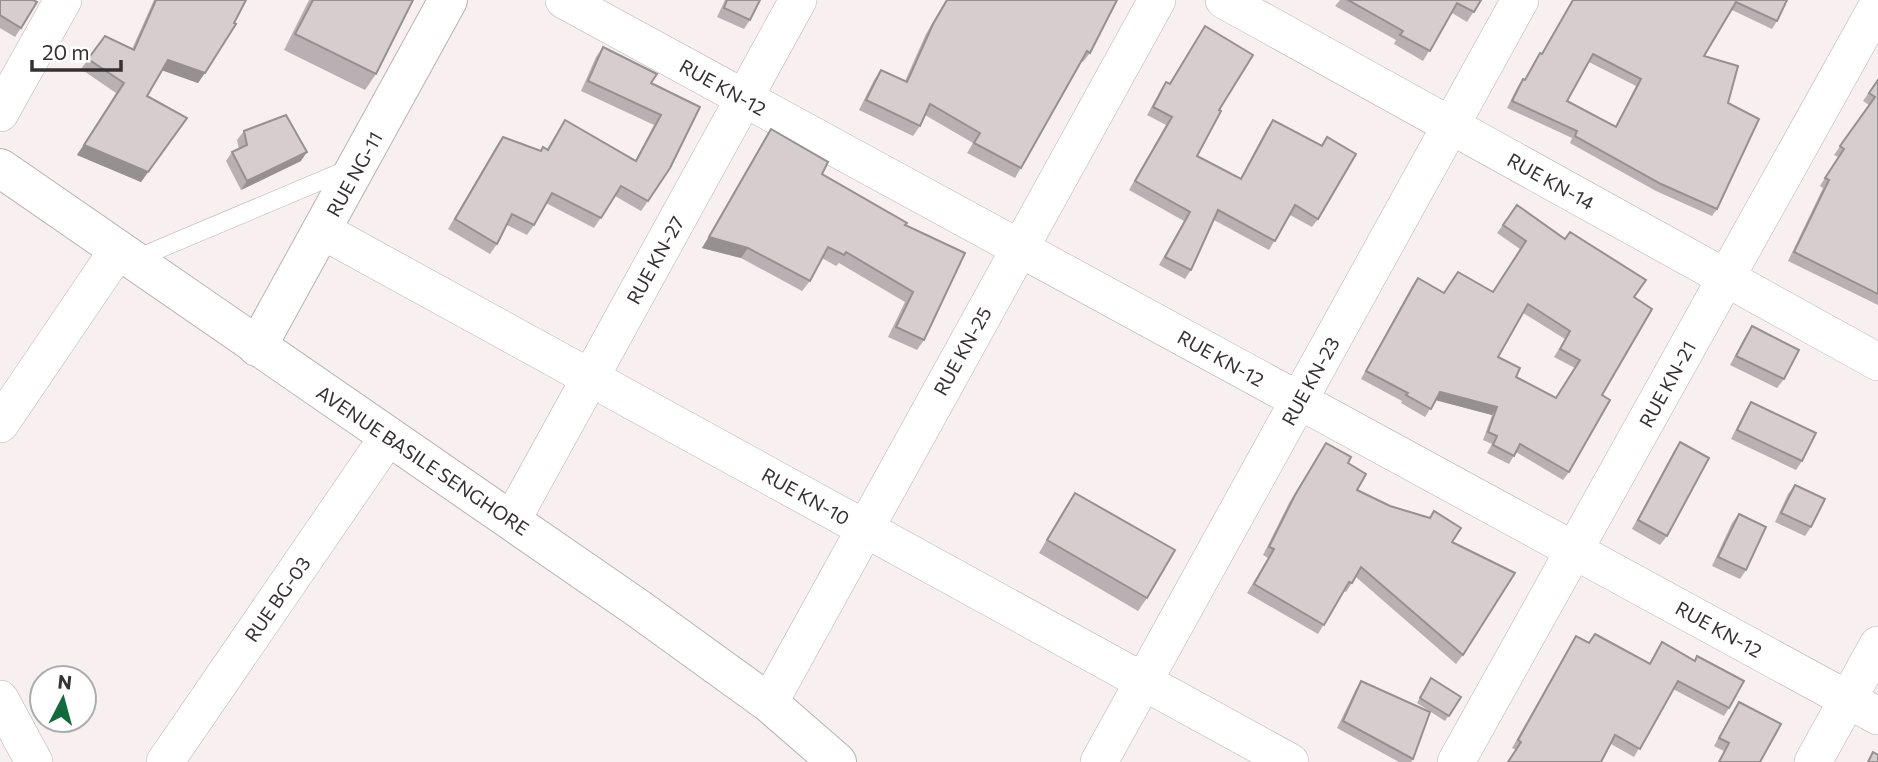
<svg xmlns="http://www.w3.org/2000/svg" width="1878" height="762" font-family="Commissioner,sans-serif">
  <style>
    .lines { fill: none; stroke-linecap: round; stroke-linejoin: round }
    .service-casing { stroke: #bab1b3; stroke-width: 19 }
    .minor-casing { stroke: #bab1b3; stroke-width: 38 }
    .tertiary-casing { stroke: #bab1b3; stroke-width: 40 }
    .trunk-casing { stroke: #bab1b3; stroke-width: 40 }
    .service { stroke: #fff; stroke-width: 18 }
    .minor { stroke: #fff; stroke-width: 37 }
    .tertiary { stroke: #fff; stroke-width: 38 }
    .trunk { stroke: #fff; stroke-width: 38 }
    .wall { fill: #b8b0b2; fill-rule: evenodd }
    .shaded-wall { fill: #969091 }
    .building { fill: #d6cdcf; stroke: #969091; stroke-width: 2; fill-rule: evenodd }
    .labels { text-anchor: middle; dominant-baseline: central; stroke-width: 6; stroke-linejoin: round; paint-order: stroke }
    .street-label { font-size: 19px; fill: #353132; stroke: #fff }
  </style>
  <rect width="100%" height="100%" fill="#f8eff0"/>
  <g class="lines">
    <g class="service-casing">
      <polyline id="service" points="133,260 349,169"/>
    </g>
    <g class="minor-casing">
      <g id="minor">
        <polyline points="564,0 1878,716"/>
        <polyline points="1224,0 1878,362"/>
        <polyline points="0,113 63,0"/>
        <polyline points="323,231 1290,762"/>
        <polyline points="0,424 118,250"/>
        <polyline points="512,520 798,0"/>
        <polyline points="0,699 34,762"/>
        <polyline points="769,703 1157,0"/>
        <polyline points="165,762 388,437"/>
        <polyline points="1099,762 1520,0"/>
        <polyline points="1456,762 1878,5"/>
        <polyline points="1813,762 1878,645"/>
      </g>
    </g>
    <g class="tertiary-casing">
      <polyline id="tertiary" points="257,347 448,0"/>
    </g>
    <g class="trunk-casing">
      <polyline id="trunk" points="0,168 639,609 769,703 837,762"/>
    </g>
    <use href="#service" class="service"/>
    <use href="#minor" class="minor"/>
    <use href="#tertiary" class="tertiary"/>
    <use href="#trunk" class="trunk"/>
  </g>
  <g class="wall">
    <polygon points="0,0 21,28 15,37 0,28"/>
    <polygon points="154,0 246,0 198,83 162,70 147,96 187,118 141,182 77,155 116,93 81,69 105,36 132,49"/>
    <polygon points="309,0 413,0 376,74 365,90 284,50"/>
    <polygon points="725,0 760,0 750,20 744,29 717,17"/>
    <polygon points="946,0 1117,0 1090,53 1083,62 1081,61 1021,168 1015,178 967,153 973,143 925,115 920,126 913,136 859,110 874,80 881,70 905,81 926,34"/>
    <polygon points="1340,0 1481,0 1467,22 1452,13 1423,61 1394,44 1396,40 1335,6"/>
    <path d="M 1572,0 L 1787,0 L 1777,21 L 1772,29 L 1732,10 L 1704,56 L 1728,103 L 1717,209 L 1712,216 L 1656,191 L 1570,143 L 1572,138 L 1507,108 L 1518,86 L 1523,79 L 1524,80 L 1540,53 L 1542,54 ZM 1589,62 L 1636,86 L 1615,127 L 1567,101 Z"/>
    <polygon points="1205,26 1219,110 1197,156 1240,179 1267,128 1273,120 1321,146 1327,137 1318,219 1312,227 1290,215 1269,250 1214,220 1191,270 1185,279 1159,265 1184,221 1129,190 1166,125 1147,115 1160,91 1166,82 1169,84"/>
    <polygon points="603,47 651,83 700,107 648,201 641,211 615,196 594,228 546,203 534,225 527,235 507,225 497,244 490,254 448,229 496,147 503,137 540,151 547,149 565,120 635,161 654,125 581,91 596,57"/>
    <polygon points="1878,79 1878,305 1788,261 1823,188 1820,186 1838,157 1834,155 1869,105 1863,101"/>
    <polygon points="771,129 822,174 905,225 924,340 917,350 888,337 905,302 839,263 836,266 822,258 810,281 802,291 741,258 702,248 764,140"/>
    <polygon points="244,131 301,161 241,190 226,161 232,152 239,149 237,140"/>
    <path d="M 1517,205 L 1634,297 L 1602,395 L 1569,472 L 1563,480 L 1516,452 L 1509,464 L 1487,453 L 1492,444 L 1483,440 L 1492,415 L 1436,400 L 1425,417 L 1401,403 L 1402,401 L 1361,379 L 1412,286 L 1418,278 L 1444,293 L 1493,292 L 1520,249 L 1497,233 ZM 1523,313 L 1565,339 L 1554,357 L 1575,368 L 1555,398 L 1516,377 L 1498,357 Z"/>
    <polygon points="1752,326 1784,379 1777,388 1730,365 1746,335"/>
    <polygon points="1751,402 1802,461 1796,470 1731,439 1745,411"/>
    <polygon points="1680,442 1667,536 1660,545 1632,529 1674,451"/>
    <polygon points="1326,443 1348,463 1357,490 1452,542 1463,655 1456,664 1356,577 1346,592 1344,591 1318,634 1247,593 1268,558 1263,555 1289,503"/>
    <polygon points="1795,485 1811,527 1805,536 1775,522 1788,494"/>
    <polygon points="1075,493 1147,598 1138,611 1039,553 1066,506"/>
    <polygon points="1739,514 1746,570 1740,579 1712,566 1732,523"/>
    <polygon points="1595,634 1649,664 1662,642 1694,660 1697,656 1729,708 1724,716 1673,689 1634,757 1611,744 1516,750 1512,748 1571,644 1576,636 1589,643"/>
    <polygon points="1431,678 1461,697 1445,721 1417,703"/>
    <polygon points="1361,681 1413,759 1411,762 1399,762 1337,728 1356,689"/>
    <polygon points="1739,702 1760,762 1718,762 1724,751 1714,746 1734,710"/>
  </g>
  <g class="shaded-wall">
    <polygon points="168,60 205,73 198,83 161,70"/>
    <polygon points="84,145 148,172 141,182 77,155"/>
    <polygon points="307,152 301,161 241,190 247,181"/>
    <polygon points="709,237 748,248 741,258 702,248"/>
    <polygon points="1440,392 1497,407 1492,415 1435,400"/>
  </g>
  <g class="building">
    <polygon points="0,0 33,0 37,2 21,28 0,15"/>
    <polygon points="156,0 246,0 234,23 236,24 205,73 168,60 147,96 187,118 148,172 84,145 124,83 88,59 105,36 134,50"/>
    <polygon points="313,0 413,0 376,74 295,34"/>
    <polygon points="727,0 760,0 750,20 724,8"/>
    <polygon points="947,0 1117,0 1090,53 1087,51 1021,168 974,143 980,133 930,104 920,126 866,100 881,70 907,82 933,24"/>
    <polygon points="1348,0 1481,0 1474,12 1457,3 1430,51 1400,35 1403,31"/>
    <path d="M 1573,0 L 1787,0 L 1777,21 L 1736,2 L 1704,56 L 1738,66 L 1728,103 L 1759,119 L 1717,209 L 1661,184 L 1575,136 L 1577,131 L 1512,101 L 1523,79 L 1525,80 L 1540,53 L 1542,54 ZM 1593,54 L 1641,79 L 1616,127 L 1567,101 Z"/>
    <polygon points="1205,26 1253,55 1219,110 1221,111 1197,156 1241,179 1273,120 1322,146 1327,137 1356,154 1318,219 1295,205 1275,241 1218,210 1191,270 1165,257 1190,212 1135,181 1172,117 1153,107 1166,82 1170,84"/>
    <polygon points="603,47 657,74 651,83 700,107 670,168 648,201 621,186 601,218 552,193 534,225 512,214 497,244 455,219 503,137 541,151 543,147 548,150 565,120 636,161 661,115 588,81"/>
    <polygon points="1878,80 1878,294 1794,252 1829,180 1825,178 1844,149 1840,146 1875,97 1869,93"/>
    <polygon points="286,115 307,152 247,181 232,152 247,145 244,131"/>
    <polygon points="771,129 828,162 822,174 907,223 905,225 965,253 924,340 896,327 913,292 846,252 844,255 828,247 810,281 748,248 709,237"/>
    <path d="M 1517,205 L 1565,239 L 1570,232 L 1646,280 L 1634,297 L 1652,309 L 1602,395 L 1610,400 L 1569,472 L 1520,444 L 1514,456 L 1493,445 L 1497,436 L 1488,432 L 1497,407 L 1440,392 L 1431,409 L 1406,395 L 1408,393 L 1366,371 L 1418,278 L 1444,293 L 1458,272 L 1493,292 L 1526,241 L 1503,225 ZM 1528,304 L 1570,331 L 1560,349 L 1580,360 L 1556,398 L 1516,377 L 1520,368 L 1498,357 Z"/>
    <polygon points="1752,326 1799,350 1784,379 1736,356"/>
    <polygon points="1751,402 1816,433 1802,461 1737,430"/>
    <polygon points="1680,442 1709,458 1667,536 1638,520"/>
    <polygon points="1326,443 1351,457 1348,463 1366,474 1357,490 1390,506 1430,518 1434,511 1461,528 1452,542 1515,573 1463,655 1361,567 1352,583 1349,582 1324,625 1254,584 1274,549 1269,547 1295,495"/>
    <polygon points="1795,485 1825,499 1811,527 1781,513"/>
    <polygon points="1075,493 1175,550 1147,598 1047,540"/>
    <polygon points="1739,514 1766,527 1746,570 1718,557"/>
    <polygon points="1595,634 1650,664 1662,642 1695,661 1697,656 1744,681 1729,708 1678,681 1640,749 1615,735 1601,762 1508,762 1521,742 1518,740 1576,636 1589,643"/>
    <polygon points="1431,678 1461,697 1449,716 1420,698"/>
    <polygon points="1361,681 1430,712 1413,759 1343,721"/>
    <polygon points="1739,702 1781,724 1760,762 1719,762 1729,743 1719,738"/>
    <polygon points="1873,752 1878,755 1878,762 1868,762"/>
  </g>
  <g class="labels">
    <g class="street-label">
      <text transform="translate(723 87) rotate(29)">RUE KN-12</text>
      <text transform="translate(354 174) rotate(-61)">RUE NG-11</text>
      <text transform="translate(1551 181) rotate(29)">RUE KN-14</text>
      <text transform="translate(655 260) rotate(-61)">RUE KN-27</text>
      <text transform="translate(962 351) rotate(-61)">RUE KN-25</text>
      <text transform="translate(1221 358) rotate(29)">RUE KN-12</text>
      <text transform="translate(1310 381) rotate(-61)">RUE KN-23</text>
      <text transform="translate(1667 384) rotate(-61)">RUE KN-21</text>
      <text transform="translate(423 460) rotate(34)">AVENUE BASILE SENGHORE</text>
      <text transform="translate(806 496) rotate(29)">RUE KN-10</text>
      <text transform="translate(277 599) rotate(-55)">RUE BG-03</text>
      <text transform="translate(1719 629) rotate(29)">RUE KN-12</text>
    </g>
  </g>
  <g transform="translate(63 699) rotate(6)"><circle r="33" fill="#ffffff" stroke="#aeadad" stroke-width="2"/>
  <path d="M0-5L12 26L0 18L-12 26Z" fill="#126a3d"/>
  <text y="-10" font-size="19" font-weight="bold" text-anchor="middle" fill="#353132">N</text>
  </g>
  <path d="M32 60v10h89v-10" fill="none" stroke="#353132" stroke-width="3.5"/>
  <text x="42" y="60" font-size="21" fill="#353132" stroke="#ffffff" stroke-width="5" paint-order="stroke">20 m</text>
</svg>
